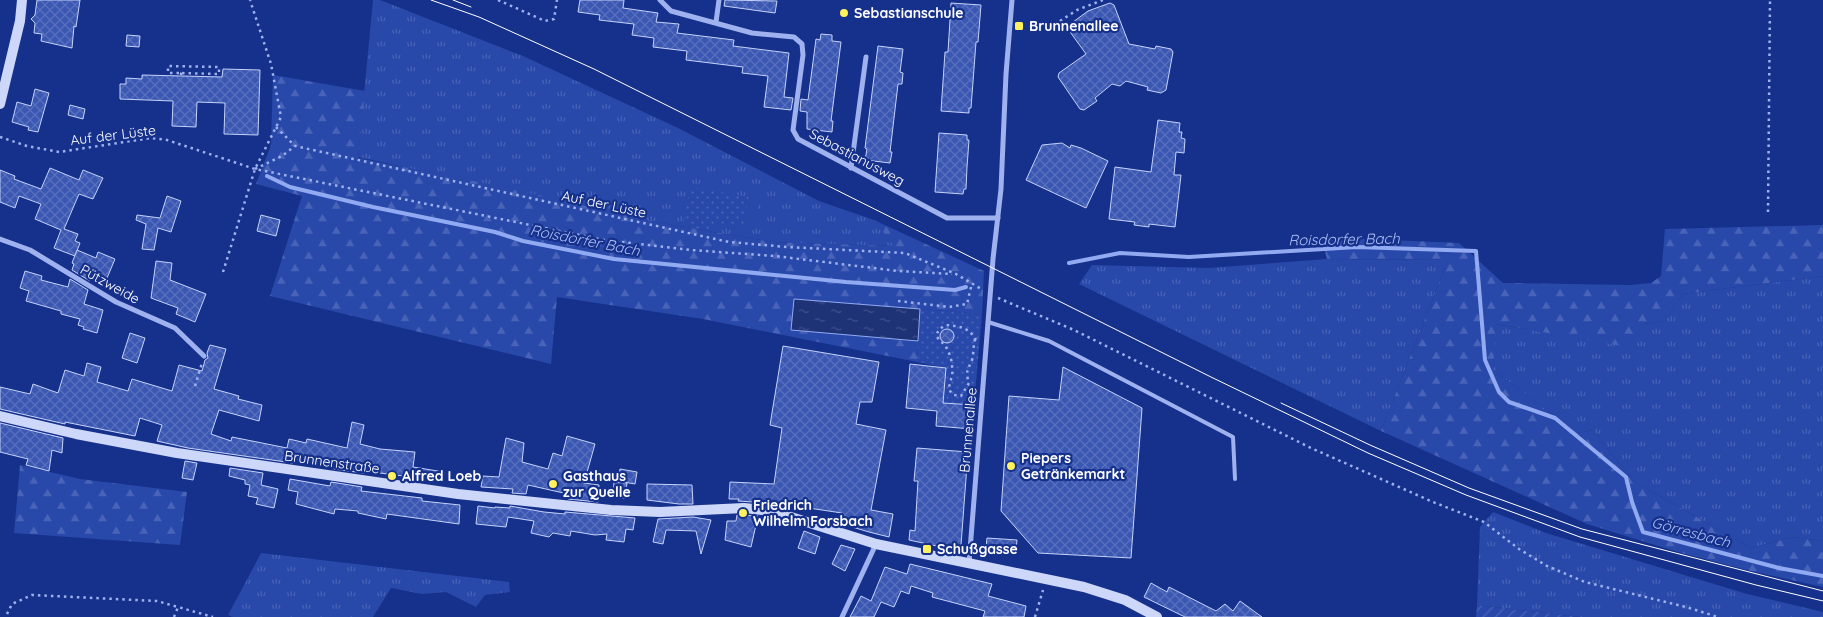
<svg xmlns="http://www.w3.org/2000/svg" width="1823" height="617" font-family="Quicksand,sans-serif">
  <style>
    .grass { fill: url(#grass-tufts) }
    .forest { fill: url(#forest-firs) }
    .park { fill: url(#park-dots) }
    .garden { fill: url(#garden-furrows) }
    .pitch { fill: #2848aa }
    .water { fill: url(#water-ripples); stroke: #91aaf2 }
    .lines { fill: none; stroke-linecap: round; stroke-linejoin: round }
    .stream { stroke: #91aaf2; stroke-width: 4 }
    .building { fill: url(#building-cross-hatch); stroke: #c5d2fb }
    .path { stroke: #9fb2ef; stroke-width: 2.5; stroke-dasharray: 2.5 4; stroke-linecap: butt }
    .lane { stroke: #9fb2ef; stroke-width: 4 }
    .street { stroke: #9fb2ef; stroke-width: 5 }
    .secondary { stroke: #cdd7fa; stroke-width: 10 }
    .tram { stroke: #fff; stroke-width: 1 }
    .poi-dot { fill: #fff25d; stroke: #16318b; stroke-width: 2 }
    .labels { text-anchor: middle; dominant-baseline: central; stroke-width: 4.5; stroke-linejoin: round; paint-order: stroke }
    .poi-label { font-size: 14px; font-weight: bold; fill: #fff; stroke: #16318b; text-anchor: start }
    .street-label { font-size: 14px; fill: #fff; stroke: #16318b }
    .water-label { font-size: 15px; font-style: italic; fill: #abbef6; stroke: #16318b }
  </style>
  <defs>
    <pattern id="grass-tufts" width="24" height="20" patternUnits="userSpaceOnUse" patternTransform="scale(1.25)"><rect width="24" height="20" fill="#2848aa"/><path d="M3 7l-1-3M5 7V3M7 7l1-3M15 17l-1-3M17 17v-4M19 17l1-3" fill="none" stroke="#4863b7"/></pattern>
    <pattern id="forest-firs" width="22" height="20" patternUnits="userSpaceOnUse" patternTransform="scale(1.25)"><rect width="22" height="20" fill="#2848aa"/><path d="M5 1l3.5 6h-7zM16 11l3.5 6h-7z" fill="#4863b7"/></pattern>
    <pattern id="park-dots" width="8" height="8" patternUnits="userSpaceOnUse" patternTransform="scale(1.25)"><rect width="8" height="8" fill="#2848aa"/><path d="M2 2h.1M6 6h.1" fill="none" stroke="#4863b7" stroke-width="1.8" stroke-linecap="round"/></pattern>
    <pattern id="garden-furrows" width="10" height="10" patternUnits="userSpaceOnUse" patternTransform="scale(1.25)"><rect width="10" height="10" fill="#2848aa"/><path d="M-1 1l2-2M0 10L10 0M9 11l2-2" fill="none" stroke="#4863b7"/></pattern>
    <pattern id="water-ripples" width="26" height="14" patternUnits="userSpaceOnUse" patternTransform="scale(1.25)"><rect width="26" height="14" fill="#1e3276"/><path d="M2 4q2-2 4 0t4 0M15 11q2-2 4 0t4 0" fill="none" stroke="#40518b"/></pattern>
    <pattern id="building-cross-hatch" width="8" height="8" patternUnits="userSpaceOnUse" patternTransform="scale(1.25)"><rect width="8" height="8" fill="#3a57b2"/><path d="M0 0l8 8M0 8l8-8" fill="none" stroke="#5870be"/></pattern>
  </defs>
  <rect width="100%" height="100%" fill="#16318b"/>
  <g class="grass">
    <polygon points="373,0 380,0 523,56 678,128 819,201 874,220 895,246 773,242 650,221 358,157"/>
    <polygon points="1327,259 1448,260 1381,431 1079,284 1092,265 1209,268"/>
    <polygon points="1823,276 1823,541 1792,537 1751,548 1632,480 1593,430 1577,433 1493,370 1495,324 1628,346 1644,324 1665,321 1682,294"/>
    <polygon points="1493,512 1546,533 1747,594 1823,612 1823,617 1580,617 1477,605 1480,527"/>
    <polygon points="261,553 509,582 510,592 485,595 476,607 446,592 422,594 391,588 373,617 233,617 228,615"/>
  </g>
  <g class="forest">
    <polygon points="273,75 365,91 358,158 508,188 650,221 773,242 894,246 874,220 984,271 982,314 920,309 917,362 703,319 557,297 551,364 270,296 302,196 256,184 271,145"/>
    <polygon points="1823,225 1823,276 1682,294 1665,321 1644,324 1628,347 1496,324 1493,370 1577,433 1593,430 1632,480 1751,548 1792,537 1823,541 1823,587 1751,571 1681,553 1587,524 1381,431 1448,260 1327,259 1321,237 1459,243 1503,283 1631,285 1651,283 1661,276 1665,229"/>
    <polygon points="20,465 80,479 187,492 180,545 14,533"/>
  </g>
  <g class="park">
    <polygon points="690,187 749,197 744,227 714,222 712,231 683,226"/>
    <polygon points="920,309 982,314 974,405 943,403 946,368 917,362"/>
  </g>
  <polygon class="garden" points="1477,605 1580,617 1476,617"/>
  <polygon class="pitch" points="749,197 759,199 752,232 743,232"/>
  <polygon class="water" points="794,299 920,309 918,341 791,330"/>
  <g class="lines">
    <g class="stream">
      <polyline points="267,176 290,187 373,207 495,232 523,241 614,259 846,282 955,290 966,287"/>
      <polyline points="1069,263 1120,253 1189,257 1357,247 1476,251 1485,360 1499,392 1509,402 1555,418 1626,477 1632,502 1643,532 1779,568 1823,576"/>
    </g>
  </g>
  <g class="building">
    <polygon points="37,0 80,0 76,27 74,26 72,48 41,41 42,34 34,33 35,23 31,19 35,15"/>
    <polygon points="580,0 624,0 623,8 658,13 656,22 679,24 677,33 734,40 733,46 789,53 784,97 793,98 791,110 764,107 768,76 742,73 743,67 686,60 687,51 653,47 654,38 632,35 634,24 599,20 600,15 578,12"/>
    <polygon points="725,0 777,1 775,13 724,6"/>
    <polygon points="951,3 981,5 978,42 976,42 971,108 969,108 969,113 941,111 945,52 948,52"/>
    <polygon points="1110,3 1114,5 1129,44 1155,49 1156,46 1171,49 1173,52 1166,90 1161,93 1147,90 1148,87 1126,81 1120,86 1112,84 1095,98 1097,101 1084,110 1080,109 1058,77 1059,73 1086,54 1068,29 1069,25 1088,11"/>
    <polygon points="821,34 832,35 832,41 841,42 831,121 833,121 832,132 807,129 807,112 800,111 801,99 808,100 816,39 820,40"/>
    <polygon points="127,35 140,36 139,47 126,46"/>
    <polygon points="878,46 903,49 900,72 903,73 902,84 898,84 890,152 892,152 890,163 865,160 867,149 865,148"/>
    <polygon points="223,69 260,70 258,135 224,134 225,103 197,102 196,127 172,126 173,101 120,99 120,84 126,84 126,78 142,79 142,75 222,77"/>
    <polygon points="35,89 49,93 38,132 28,130 29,127 12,122 17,102 31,106"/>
    <polygon points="70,105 85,109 83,119 68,115"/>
    <polygon points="1158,120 1180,123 1179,132 1182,132 1181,138 1185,139 1184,153 1176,152 1174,175 1181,175 1175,227 1149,224 1149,227 1134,225 1135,222 1109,219 1115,167 1151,172"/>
    <polygon points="939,133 967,135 967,140 969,140 967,167 966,189 964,189 963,194 935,192"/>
    <polygon points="1062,143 1070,148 1071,145 1081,148 1108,161 1086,208 1026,180 1042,145"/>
    <polygon points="50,168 79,180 83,170 103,178 93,199 79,194 64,229 78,234 75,241 80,243 75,256 54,248 61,230 35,219 41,204 19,196 15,208 0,202 0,170 15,176 14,179 41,189"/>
    <polygon points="167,196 181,201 171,232 158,228 154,250 142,249 146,224 136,220 137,215 160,218"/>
    <polygon points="261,215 280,220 276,236 257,231"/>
    <polygon points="77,250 96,258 98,252 115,259 107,278 93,272 90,281 72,270 74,264 72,263"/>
    <polygon points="156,261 172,263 170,280 206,294 195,322 176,314 178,308 151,298"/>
    <polygon points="25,271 42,276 41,280 68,287 70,279 88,290 84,304 103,310 97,333 83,329 84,327 78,325 80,319 61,314 61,311 26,301 29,291 20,288"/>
    <circle cx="947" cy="336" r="7"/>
    <polygon points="130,333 145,338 137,363 122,358"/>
    <polygon points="210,345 226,349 214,389 239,396 238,399 262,405 259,421 219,410 211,434 231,441 232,437 287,448 289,439 306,443 307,439 347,448 352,422 364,425 360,444 380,449 415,452 413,467 444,472 443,481 364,471 364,473 334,469 335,466 294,459 293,463 188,448 157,441 162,425 140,418 135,436 65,422 65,424 0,409 0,387 30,394 33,384 58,393 65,370 84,376 87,363 101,367 97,382 128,391 132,379 172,391 179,365 202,371 205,360 208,358 207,353"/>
    <polygon points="783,346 879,362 872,402 860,402 856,424 886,430 871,510 893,514 889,537 869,532 839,523 842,513 782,504 738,501 739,499 729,499 730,482 774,484 782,428 770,425"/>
    <polygon points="910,364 946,368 943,403 974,405 972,429 936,426 937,411 906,408"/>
    <polygon points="1063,367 1142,408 1131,558 1038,553 1001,511 1009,396 1059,400"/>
    <polygon points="0,423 63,438 62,453 52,450 49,471 26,465 28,459 0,452"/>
    <polygon points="567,436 595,444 584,483 599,485 598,502 568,499 568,494 528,485 526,494 512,493 513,489 481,487 483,476 499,477 506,438 524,443 522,462 548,469 553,453 562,456"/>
    <polygon points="917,448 968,452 961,545 955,550 909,540 910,530 915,531 918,481 914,481"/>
    <polygon points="185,461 197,463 193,480 182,478"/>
    <polygon points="230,468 263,473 261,485 278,489 274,508 256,504 258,498 248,496 250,485 245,484 245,480 229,476"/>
    <polygon points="620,469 637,472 635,484 618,481"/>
    <polygon points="290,479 330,486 331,482 362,487 361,491 422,498 422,501 460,505 459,524 387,514 386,519 358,513 358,511 335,509 334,514 296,504 298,492 288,490"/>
    <polygon points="614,482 627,483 625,498 613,497"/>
    <polygon points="647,484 692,485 693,504 679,504 647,500"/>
    <polygon points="478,506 495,508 495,507 510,508 510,506 544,512 565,514 565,512 635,518 633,530 626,529 624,542 606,540 607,534 595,535 571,531 570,536 553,533 549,537 531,533 534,521 508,517 506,527 476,524"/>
    <polygon points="737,515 758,516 751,547 725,540 727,521 736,521"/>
    <polygon points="693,517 711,520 701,554 696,531 666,530 663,544 653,542 658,519"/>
    <polygon points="804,531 820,537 815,554 798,548"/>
    <polygon points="987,538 1017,540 1016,550 986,548"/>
    <polygon points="841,545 855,549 845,571 832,564"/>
    <polygon points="910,564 992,584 988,596 1026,606 1024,617 983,617 985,611 932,597 933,593 911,586 909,594 901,591 894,607 881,602 874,617 850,617 861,596 871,601 885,567 907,574"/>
    <polygon points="1151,583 1167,592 1169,587 1216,611 1225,604 1233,611 1240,601 1262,617 1185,617 1144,597"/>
  </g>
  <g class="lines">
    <g class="path">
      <polyline points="498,0 545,21 554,19 557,0"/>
      <polyline points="1060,21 1077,10 1103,0"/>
      <polyline points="179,73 168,73 168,66 219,67 219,74 179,73 186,76"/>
      <polyline points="276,127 295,146"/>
      <polyline points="0,137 27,146 59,152 151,138 167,140 255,169 604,240 691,250 775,256 898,271 952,274"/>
      <polyline points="255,169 282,156 295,146 729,242 787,247 905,253 956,274 983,290"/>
      <polyline points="1768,212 1770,0"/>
      <polyline points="223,272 255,169 281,117 271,64 250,0"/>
      <polyline points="998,298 1074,330 1311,448 1433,502 1484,522 1519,549 1547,566 1585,582 1686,607 1718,617"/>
      <polyline points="898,301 949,307 967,304 972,283"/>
      <path d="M 975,339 C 973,346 974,353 972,360 C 968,370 965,371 969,383 L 961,396 L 954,395 L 949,390 C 949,381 954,376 952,366 C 952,360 949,352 946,347 C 940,338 929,337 945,325 C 958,326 969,327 975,339 L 978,340"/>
      <polyline points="195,386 202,363"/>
      <polyline points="7,614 12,604 32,595 157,601 178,607"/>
      <polyline points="174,617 178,607 213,617"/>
      <polyline points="1035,617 1043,590"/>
    </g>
    <polyline class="lane" points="988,322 1049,341 1233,437 1235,479"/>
    <g class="street">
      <polyline points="660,0 671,11 752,33 794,37 802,44 803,55 793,130 798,139 947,218 998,218"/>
      <polyline points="716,22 719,0"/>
      <polyline points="851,168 866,57"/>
      <polyline points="0,239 30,250 116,302 175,328 204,356"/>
      <polyline points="969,563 993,259 1001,189 1006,74 1012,0"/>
      <polyline points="842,617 876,544"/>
    </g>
    <g class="secondary">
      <polyline points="0,104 20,21 22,0"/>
      <polyline points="0,416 76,434 177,453 458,494 611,510 660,512 744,508 772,511 876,544 1084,587 1125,600 1157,617"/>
    </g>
    <g class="tram">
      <polyline points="431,0 479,17 594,69 1211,377 1368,453 1466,495 1580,537 1756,585 1823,601"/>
      <polyline points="453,0 471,7"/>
      <polyline points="1281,403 1370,445 1469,488 1582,529 1823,591"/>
    </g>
  </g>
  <g class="poi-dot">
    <circle cx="844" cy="13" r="5"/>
    <rect x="1014" y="21" width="10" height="10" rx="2.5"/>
    <circle cx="1011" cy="466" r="5"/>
    <circle cx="392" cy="476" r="5"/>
    <circle cx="553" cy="484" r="5"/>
    <circle cx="743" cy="513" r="5"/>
    <rect x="922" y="544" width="10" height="10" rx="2.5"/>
  </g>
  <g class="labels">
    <g class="poi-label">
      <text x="854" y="13">Sebastianschule</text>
      <text x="1029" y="26">Brunnenallee</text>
      <text x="1021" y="458">Piepers<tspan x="1021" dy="16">Getränkemarkt</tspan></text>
      <text x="402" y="476">Alfred Loeb</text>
      <text x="563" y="476">Gasthaus<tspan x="563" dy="16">zur Quelle</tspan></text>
      <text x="753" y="505">Friedrich<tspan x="753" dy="16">Wilhelm Forsbach</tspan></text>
      <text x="937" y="549">Schußgasse</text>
    </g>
    <g class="street-label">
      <text transform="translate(113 135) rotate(-7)">Auf der Lüste</text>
      <text transform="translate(857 157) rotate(28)">Sebastianusweg</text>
      <text transform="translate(604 204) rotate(12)">Auf der Lüste</text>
      <text transform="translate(110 284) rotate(29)">Pützweide</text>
      <text transform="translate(968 430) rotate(-85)">Brunnenallee</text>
      <text transform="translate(332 462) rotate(8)">Brunnenstraße</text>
    </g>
    <g class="water-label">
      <text transform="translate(1344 239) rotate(-1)">Roisdorfer Bach</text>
      <text transform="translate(585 240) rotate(11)">Roisdorfer Bach</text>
      <text transform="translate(1691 532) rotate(15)">Görresbach</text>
    </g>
  </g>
</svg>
